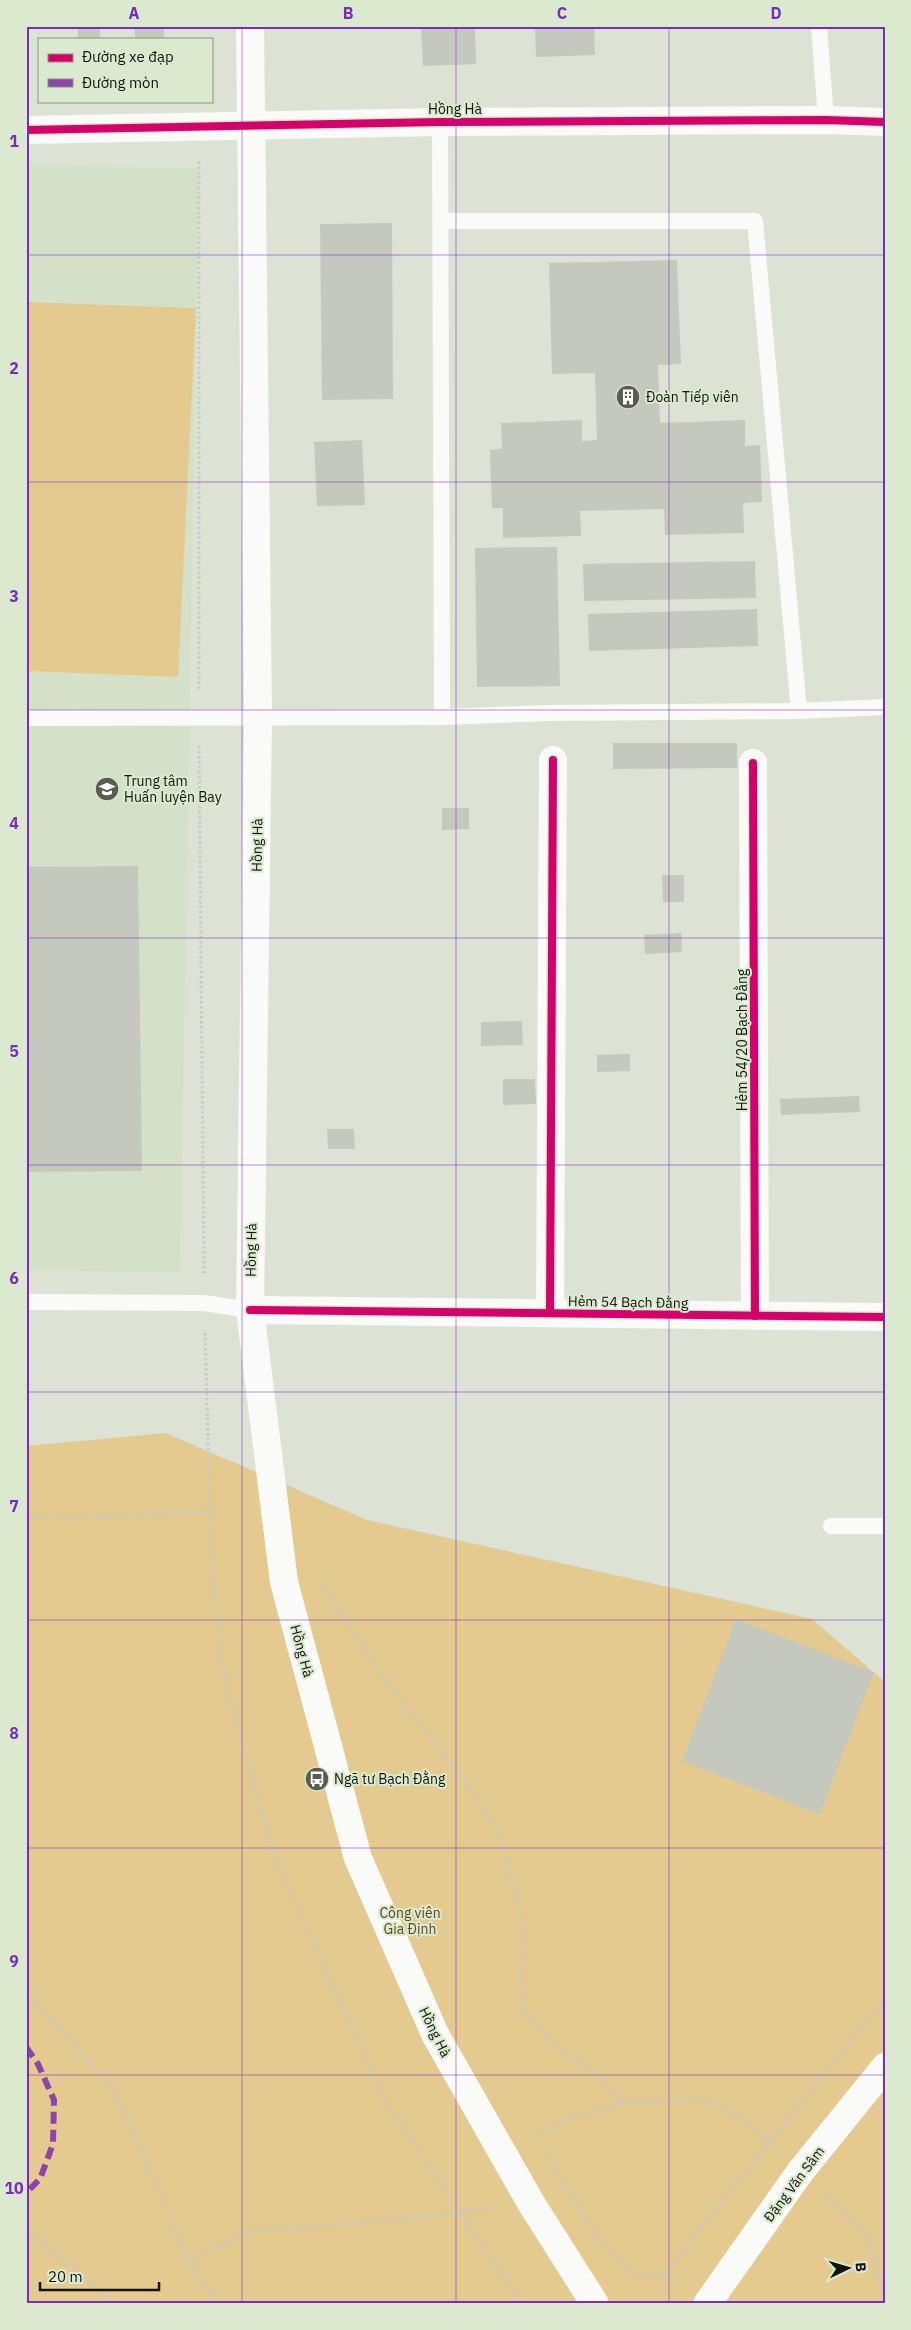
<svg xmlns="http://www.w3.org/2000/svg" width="911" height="2330" font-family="'IBM Plex Sans',sans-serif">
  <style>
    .built { fill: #d4e1c8 }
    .green { fill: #e4ca8f }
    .building { fill: #c5c8bc }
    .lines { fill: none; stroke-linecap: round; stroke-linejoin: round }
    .path { stroke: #c9cbc7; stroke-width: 3; stroke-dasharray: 2.5 2.5; stroke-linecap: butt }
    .service { stroke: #fafbf9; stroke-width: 16 }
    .minor { stroke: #fafbf9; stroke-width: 28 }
    .tertiary { stroke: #fafbf9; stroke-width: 28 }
    .primary { stroke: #fafbf9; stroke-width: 28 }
    .quiet { stroke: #8e44ad; stroke-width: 6; stroke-dasharray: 12 6; stroke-linecap: butt }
    .cycleway-casing { stroke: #dbe9cf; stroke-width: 11 }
    .cycleway { stroke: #d6006c; stroke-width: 8 }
    .grid { fill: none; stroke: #7b2cbf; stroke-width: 1; stroke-opacity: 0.55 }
    .labels { text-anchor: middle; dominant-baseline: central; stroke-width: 4; stroke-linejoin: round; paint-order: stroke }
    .street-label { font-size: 14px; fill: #11150c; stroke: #dbe9cf }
    .poi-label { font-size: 14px; fill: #11150c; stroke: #dbe9cf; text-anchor: start }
    .park-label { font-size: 14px; fill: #604a22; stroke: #dbe9cf }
    .neatline { fill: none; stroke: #7b2cbf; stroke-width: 2 }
    .grid-label { font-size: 16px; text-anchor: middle; font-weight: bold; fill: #7b2cbf }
  </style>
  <rect width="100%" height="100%" fill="#dce3d5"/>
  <polygon class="built" points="26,165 199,168 180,1273 26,1270"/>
  <g class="green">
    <polygon points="26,302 196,308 178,677 26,671"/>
    <polygon points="166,1433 367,1520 812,1619 885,1682 885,2304 26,2304 26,1446"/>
  </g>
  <g class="building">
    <rect x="78" y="26" width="22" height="13"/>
    <rect x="135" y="26" width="29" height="13"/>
    <polygon points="421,26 475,26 476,64 423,66"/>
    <polygon points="535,26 594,26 595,55 536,57"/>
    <polygon points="392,223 393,399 322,400 320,224"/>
    <polygon points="677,260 681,364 658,365 660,423 745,420 745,446 760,445 762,502 743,503 744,533 665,535 664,509 580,511 581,536 503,538 503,508 492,508 490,450 502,449 501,423 582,420 582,441 597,440 595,373 552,374 549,263"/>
    <polygon points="362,440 365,505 317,506 314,442"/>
    <polygon points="557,547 560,686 477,687 475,548"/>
    <polygon points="755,561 756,598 584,601 583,564"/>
    <polygon points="757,609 758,646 589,651 588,614"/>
    <polygon points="613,743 737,743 737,768 613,769"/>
    <polygon points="442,808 469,808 469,829 442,830"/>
    <polygon points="138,866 142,1171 26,1172 26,867"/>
    <polygon points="662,875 684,875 684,902 663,902"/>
    <polygon points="681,933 682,952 645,954 644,935"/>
    <polygon points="522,1021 523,1045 481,1046 481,1022"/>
    <polygon points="630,1054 630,1071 597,1072 597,1055"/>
    <polygon points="503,1079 535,1079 536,1104 503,1105"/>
    <polygon points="859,1096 860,1112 781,1115 780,1099"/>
    <polygon points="327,1129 354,1129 355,1149 328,1149"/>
    <polygon points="736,1619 874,1672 820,1814 682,1761"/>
  </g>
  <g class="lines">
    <g class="path">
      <polyline points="199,689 199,161"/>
      <polyline points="199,746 204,1274"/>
      <polyline points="205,1333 212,1575 225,1679 274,1857 385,2100 522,2304"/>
      <polyline points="26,1516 76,1518 209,1511"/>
      <polyline points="322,1582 377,1670 440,1749 496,1826 521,1910 521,2008 552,2043 586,2066 625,2102"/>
      <polyline points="26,1990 113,2089 166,2206 188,2261 251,2230 334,2226 495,2208"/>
      <polyline points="534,2135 535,2136 566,2119 625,2102 705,2099 744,2118 776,2148"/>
      <path d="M 547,2156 C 573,2198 598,2241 634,2275 L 664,2274 L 885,1997"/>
      <polyline points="825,2196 868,2237 885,2300"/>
      <polyline points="26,2230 116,2304"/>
      <polyline points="188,2261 220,2304"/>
      <polyline points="664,2274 676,2289"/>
    </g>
    <g class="service">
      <polyline points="819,26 826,120"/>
      <polyline points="440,122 442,717"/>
      <polyline points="441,221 755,221 799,711"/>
      <polyline points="26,718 442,717 550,713 799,711 885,707"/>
      <polyline points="26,1302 204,1303 250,1310"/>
      <polyline points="831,1526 885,1526"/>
    </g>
    <g class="minor">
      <polyline points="753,763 755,1316"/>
      <polyline points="250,1310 885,1317"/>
      <polyline points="550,1313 553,760"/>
    </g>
    <g class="tertiary">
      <polyline points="26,130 440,122 826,120 885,122"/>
      <polyline points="707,2304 800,2172 885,2067"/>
    </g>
    <polyline class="primary" points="250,26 258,717 250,1310 284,1582 358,1858 435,2034 531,2203 595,2304"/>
    <polyline class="quiet" points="26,2047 38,2064 54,2100 53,2144 40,2179 26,2193"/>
    <g class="cycleway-casing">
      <g id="cycleway">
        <polyline points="26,130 440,122 826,120 885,122"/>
        <polyline points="753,763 755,1316"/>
        <polyline points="250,1310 885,1317"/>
        <polyline points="550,1313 553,760"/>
      </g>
    </g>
    <use href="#cycleway" class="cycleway"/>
  </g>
  <path class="grid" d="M 242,26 L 242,2304M 456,26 L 456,2304M 669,26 L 669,2304M 26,255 L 885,255M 26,482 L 885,482M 26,710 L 885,710M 26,938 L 885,938M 26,1165 L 885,1165M 26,1392 L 885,1392M 26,1620 L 885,1620M 26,1848 L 885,1848M 26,2075 L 885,2075"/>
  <defs>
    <g id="building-disc" transform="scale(1.25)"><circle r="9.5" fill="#585d52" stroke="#dbe9cf"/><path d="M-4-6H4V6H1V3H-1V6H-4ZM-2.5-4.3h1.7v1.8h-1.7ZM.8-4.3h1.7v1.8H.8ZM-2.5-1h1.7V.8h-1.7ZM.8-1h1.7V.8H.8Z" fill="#fff"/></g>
    <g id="university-disc" transform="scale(1.25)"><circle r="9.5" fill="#585d52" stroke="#dbe9cf"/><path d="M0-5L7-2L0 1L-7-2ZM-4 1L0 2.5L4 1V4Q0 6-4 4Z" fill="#fff"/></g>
    <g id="bus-disc" transform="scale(1.25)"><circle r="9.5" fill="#585d52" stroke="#dbe9cf"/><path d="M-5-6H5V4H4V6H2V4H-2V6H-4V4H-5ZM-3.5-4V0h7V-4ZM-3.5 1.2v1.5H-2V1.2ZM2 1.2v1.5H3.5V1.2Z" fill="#fff"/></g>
  </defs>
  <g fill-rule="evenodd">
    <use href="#building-disc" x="628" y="397"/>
    <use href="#university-disc" x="107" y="789"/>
    <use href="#bus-disc" x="317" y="1779"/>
  </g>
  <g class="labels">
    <g class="street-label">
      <text x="455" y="109">Hồng Hà</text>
      <text transform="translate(257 845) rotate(-89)">Hồng Hà</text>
      <text transform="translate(742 1040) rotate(-90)">Hẻm 54/20 Bạch Đằng</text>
      <text transform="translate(251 1250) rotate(-89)">Hồng Hà</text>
      <text transform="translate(628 1302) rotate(1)">Hẻm 54 Bạch Đằng</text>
      <text transform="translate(302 1651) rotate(75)">Hồng Hà</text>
      <text transform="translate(435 2032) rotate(64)">Hồng Hà</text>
      <text transform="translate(794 2184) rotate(-53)">Đặng Văn Sâm</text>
    </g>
    <g class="poi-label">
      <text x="646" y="397">Đoàn Tiếp viên</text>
      <text x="124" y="781">Trung tâm<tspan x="124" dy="16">Huấn luyện Bay</tspan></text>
      <text x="334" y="1779">Ngã tư Bạch Đằng</text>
    </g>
    <g class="park-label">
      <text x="410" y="1913">Công viên<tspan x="410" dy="16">Gia Định</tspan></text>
    </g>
  </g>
  <rect width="911" height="2330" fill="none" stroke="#dbe9cf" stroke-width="55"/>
  <rect x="38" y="38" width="175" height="65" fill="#dbe9cf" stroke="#8a9481"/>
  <rect x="48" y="54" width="25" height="8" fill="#d6006c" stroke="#8a9481"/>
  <text x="82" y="62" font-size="15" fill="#11150c">Đường xe đạp</text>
  <rect x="48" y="79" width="25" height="8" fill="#8e44ad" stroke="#8a9481"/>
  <text x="82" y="88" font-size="15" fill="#11150c">Đường mòn</text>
  <g transform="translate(848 2268) rotate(85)" stroke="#dbe9cf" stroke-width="4" paint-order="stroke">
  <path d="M0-4L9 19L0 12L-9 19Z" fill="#11150c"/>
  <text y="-8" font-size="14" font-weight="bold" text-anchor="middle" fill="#11150c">B</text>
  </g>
  <path d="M40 2282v8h119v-8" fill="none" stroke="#11150c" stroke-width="2.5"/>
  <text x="48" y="2282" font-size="15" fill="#11150c" stroke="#dbe9cf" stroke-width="4" paint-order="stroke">20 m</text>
  <rect x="28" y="28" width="856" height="2274" class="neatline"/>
  <g class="grid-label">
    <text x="134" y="19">A</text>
    <text x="348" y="19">B</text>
    <text x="562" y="19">C</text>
    <text x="776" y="19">D</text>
    <text x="14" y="147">1</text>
    <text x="14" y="374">2</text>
    <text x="14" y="602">3</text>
    <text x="14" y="829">4</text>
    <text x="14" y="1057">5</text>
    <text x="14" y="1284">6</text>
    <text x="14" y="1512">7</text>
    <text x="14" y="1739">8</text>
    <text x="14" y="1967">9</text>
    <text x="14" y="2194">10</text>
  </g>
</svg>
